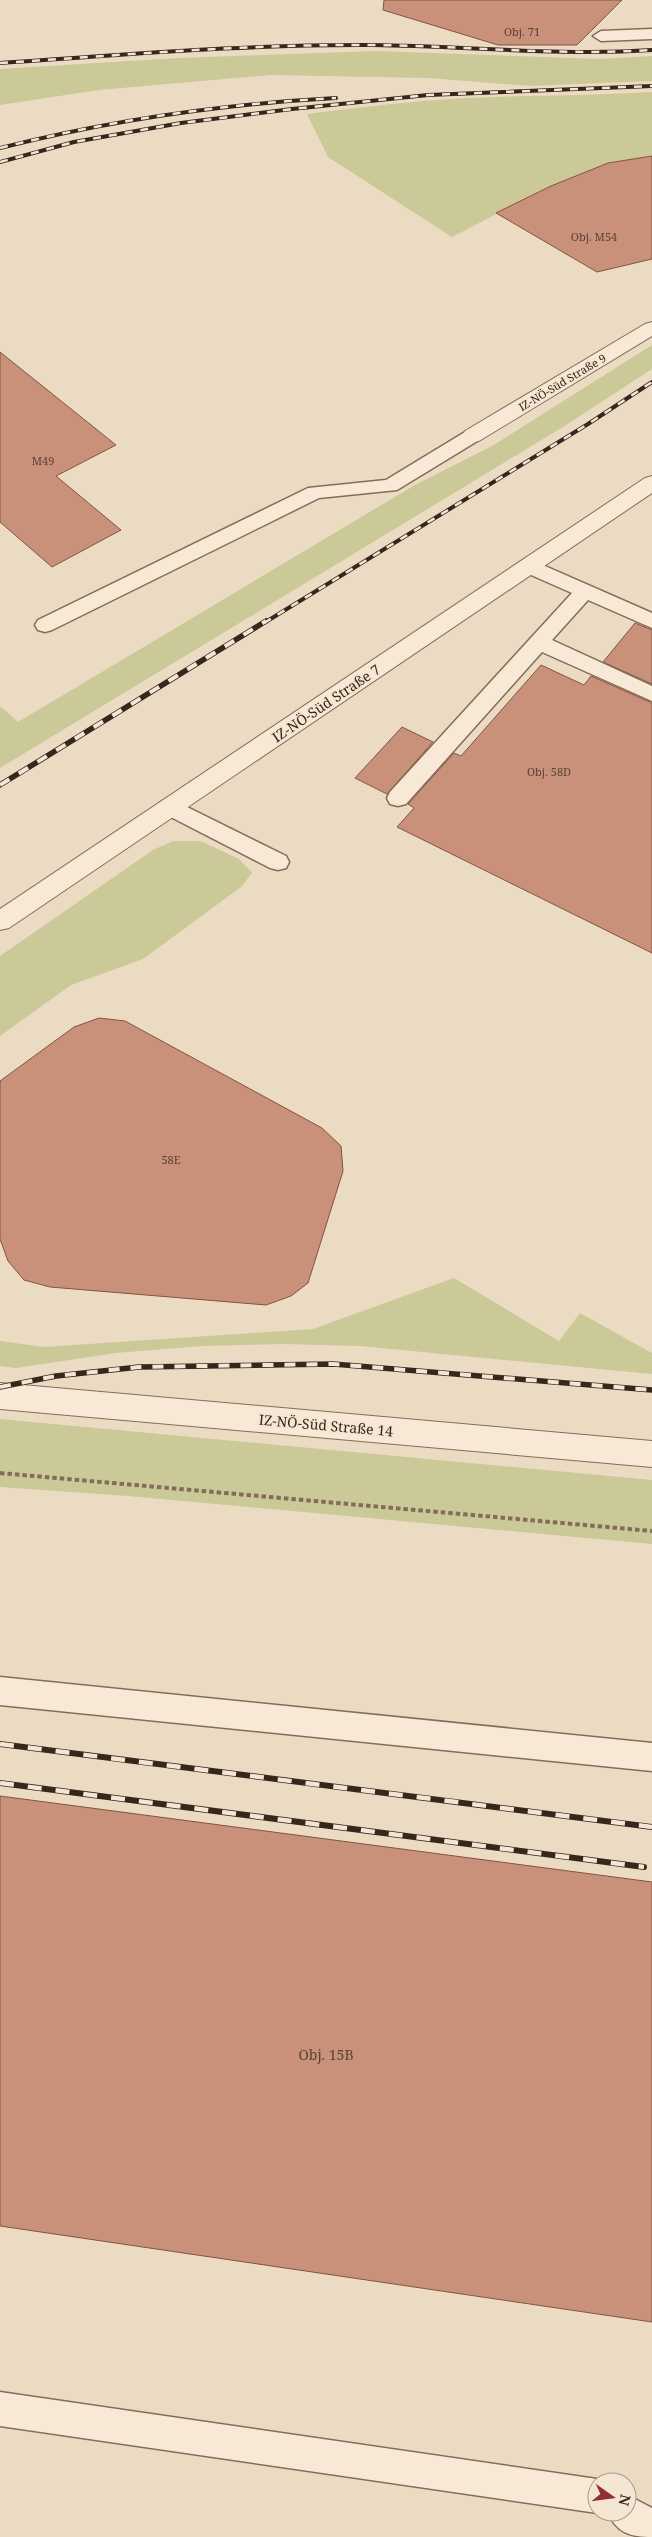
<svg xmlns="http://www.w3.org/2000/svg" width="652" height="2537" font-family="'Noto Serif',serif">
  <style>
    .green { fill: #cac997 }
    .building { fill: #c9917a; stroke: #845341 }
    .lines { fill: none; stroke-linecap: round; stroke-linejoin: round }
    .lane-casing { stroke: #856c5a; stroke-width: 3 }
    .street-casing { stroke: #856c5a; stroke-width: 2 }
    .path { stroke: #856c5a; stroke-width: 4; stroke-dasharray: 4.5 3; stroke-linecap: butt }
    .lane { fill: #f7e9d5; fill-rule: evenodd }
    .street { fill: #f7e9d5; fill-rule: evenodd }
    .rail-far2-casing { stroke: #36271e; stroke-width: 4 }
    .rail-far1-casing { stroke: #36271e; stroke-width: 5.5 }
    .rail-casing { stroke: #36271e; stroke-width: 6 }
    .rail-far2 { stroke: #f4e6d2; stroke-width: 2.5; stroke-dasharray: 8; stroke-linecap: butt }
    .rail-far1 { stroke: #f4e6d2; stroke-width: 4; stroke-dasharray: 11; stroke-linecap: butt }
    .rail { stroke: #f4e6d2; stroke-width: 4.5; stroke-dasharray: 14; stroke-linecap: butt }
    .labels { text-anchor: middle; dominant-baseline: central; stroke-width: 4; stroke-linejoin: round; paint-order: stroke }
    .number-label { font-size: 11px; fill: #5b4235 }
    .far-street-label { font-size: 11px; fill: #36271e; stroke: #f4e6d2 }
    .street-label { font-size: 14px; fill: #36271e; stroke: #f4e6d2 }
    .near-number-label { font-size: 14px; fill: #5b4235 }
  </style>
  <rect width="100%" height="100%" fill="#ecdbc3"/>
  <g class="green">
    <polygon points="377,51 601,59 652,56 652,81 530,86 428,78 271,75 99,90 0,105 0,69 178,58"/>
    <path d="M 652,92 L 652,156 L 608,163 L 551,186 L 452,237 L 328,157 L 307,114 C 360,107 413,101 466,98 C 528,95 590,96 652,92 Z"/>
    <polygon points="652,345 652,369 563,427 0,768 0,706 18,722 415,485 492,446"/>
    <polygon points="173,841 200,841 239,859 252,873 241,887 143,959 71,985 0,1036 0,956 153,850"/>
    <polygon points="454,1278 559,1341 580,1313 652,1353 652,1374 360,1346 283,1344 202,1346 116,1353 16,1368 0,1366 0,1341 44,1347 313,1329"/>
    <polygon points="0,1419 652,1480 652,1544 128,1496 0,1487"/>
  </g>
  <g class="building">
    <polygon points="384,0 622,0 577,45 498,45 383,10"/>
    <polygon points="652,156 652,259 597,272 496,213 551,186 608,163"/>
    <polygon points="0,352 116,445 56,476 121,530 52,567 0,522"/>
    <polygon points="635,623 652,630 652,684 603,662"/>
    <polygon points="541,665 584,685 591,676 652,703 652,953 397,827 414,808 408,804 454,753 461,756"/>
    <polygon points="402,727 433,742 387,794 355,778"/>
    <polygon points="99,1018 125,1021 322,1128 341,1146 343,1171 308,1283 291,1296 266,1305 50,1287 24,1280 8,1261 0,1239 0,1081 74,1027"/>
    <polygon points="0,1796 652,1882 652,2322 0,2226"/>
  </g>
  <g class="lines">
    <g class="lane-casing">
      <g id="lane">
        <polygon points="652,29 652,39 601,41 593,36 601,31"/>
        <polygon points="472,430 479,432 481,436 479,440 397,490 319,498 52,630 45,632 38,630 35,625 38,620 308,488 386,480 465,432"/>
        <polygon points="529,559 652,613 652,628 588,600 552,640 652,686 652,701 542,652 406,804 398,806 390,804 387,798 390,792 572,593 522,571 519,566 522,561"/>
        <polygon points="171,799 286,856 289,862 286,868 278,870 270,868 163,813 160,807 163,801"/>
        <polygon points="0,1677 652,1743 652,1771 0,1705"/>
        <polygon points="0,2392 597,2479 605,2482 597,2482 597,2512 600,2512 597,2513 0,2426"/>
        <path d="M 627,2495 L 652,2508 L 652,2537 C 631,2537 616,2533 608,2512 L 627,2512 Z"/>
      </g>
    </g>
    <g class="street-casing">
      <g id="street">
        <polygon points="652,322 652,336 479,441 472,442 465,441 462,436 465,431 645,324"/>
        <polygon points="652,476 652,493 9,928 0,930 0,909 645,478"/>
        <polygon points="0,1383 652,1441 652,1467 0,1409"/>
      </g>
    </g>
    <polyline class="path" points="0,1473 652,1531"/>
    <use href="#lane" class="lane"/>
    <use href="#street" class="street"/>
    <g class="rail-far2-casing">
      <g id="rail-far2">
        <path d="M 0,63 C 124,55 248,44 373,45 C 466,46 559,56 652,50"/>
        <path d="M 0,148 C 111,120 222,104 336,98"/>
        <polyline points="0,162 74,142 181,123 292,109 428,95 652,86"/>
        <polyline points="264,623 588,424 652,382"/>
      </g>
    </g>
    <g class="rail-far1-casing">
      <g id="rail-far1">
        <polyline points="0,785 266,621"/>
        <polyline points="0,1387 56,1376 139,1367 333,1364 652,1390"/>
      </g>
    </g>
    <g class="rail-casing">
      <g id="rail">
        <polyline points="0,1744 652,1827"/>
        <polyline points="0,1783 644,1867"/>
      </g>
    </g>
    <use href="#rail-far2" class="rail-far2"/>
    <use href="#rail-far1" class="rail-far1"/>
    <use href="#rail" class="rail"/>
  </g>
  <g class="labels">
    <g class="number-label">
      <text x="522" y="31">Obj. 71</text>
      <text x="594" y="236">Obj. M54</text>
      <text x="43" y="460">M49</text>
      <text x="549" y="771">Obj. 58D</text>
      <text x="171" y="1159">58E</text>
    </g>
    <g class="far-street-label">
      <text transform="translate(562 382) rotate(-31)">IZ-NÖ-Süd Straße 9</text>
    </g>
    <g class="street-label">
      <text transform="translate(326 703) rotate(-34)">IZ-NÖ-Süd Straße 7</text>
      <text transform="translate(326 1425) rotate(5)">IZ-NÖ-Süd Straße 14</text>
    </g>
    <g class="near-number-label">
      <text x="326" y="2054">Obj. 15B</text>
    </g>
  </g>
  <g transform="translate(612 2497) rotate(104)"><circle r="24" fill="#f4e6d2" stroke="#a89a8a"/>
  <path d="M0-4L9 19L0 12L-9 19Z" fill="#922d3a"/>
  <text y="-8" font-size="14" font-weight="bold" text-anchor="middle" fill="#36271e">N</text>
  </g>
</svg>
